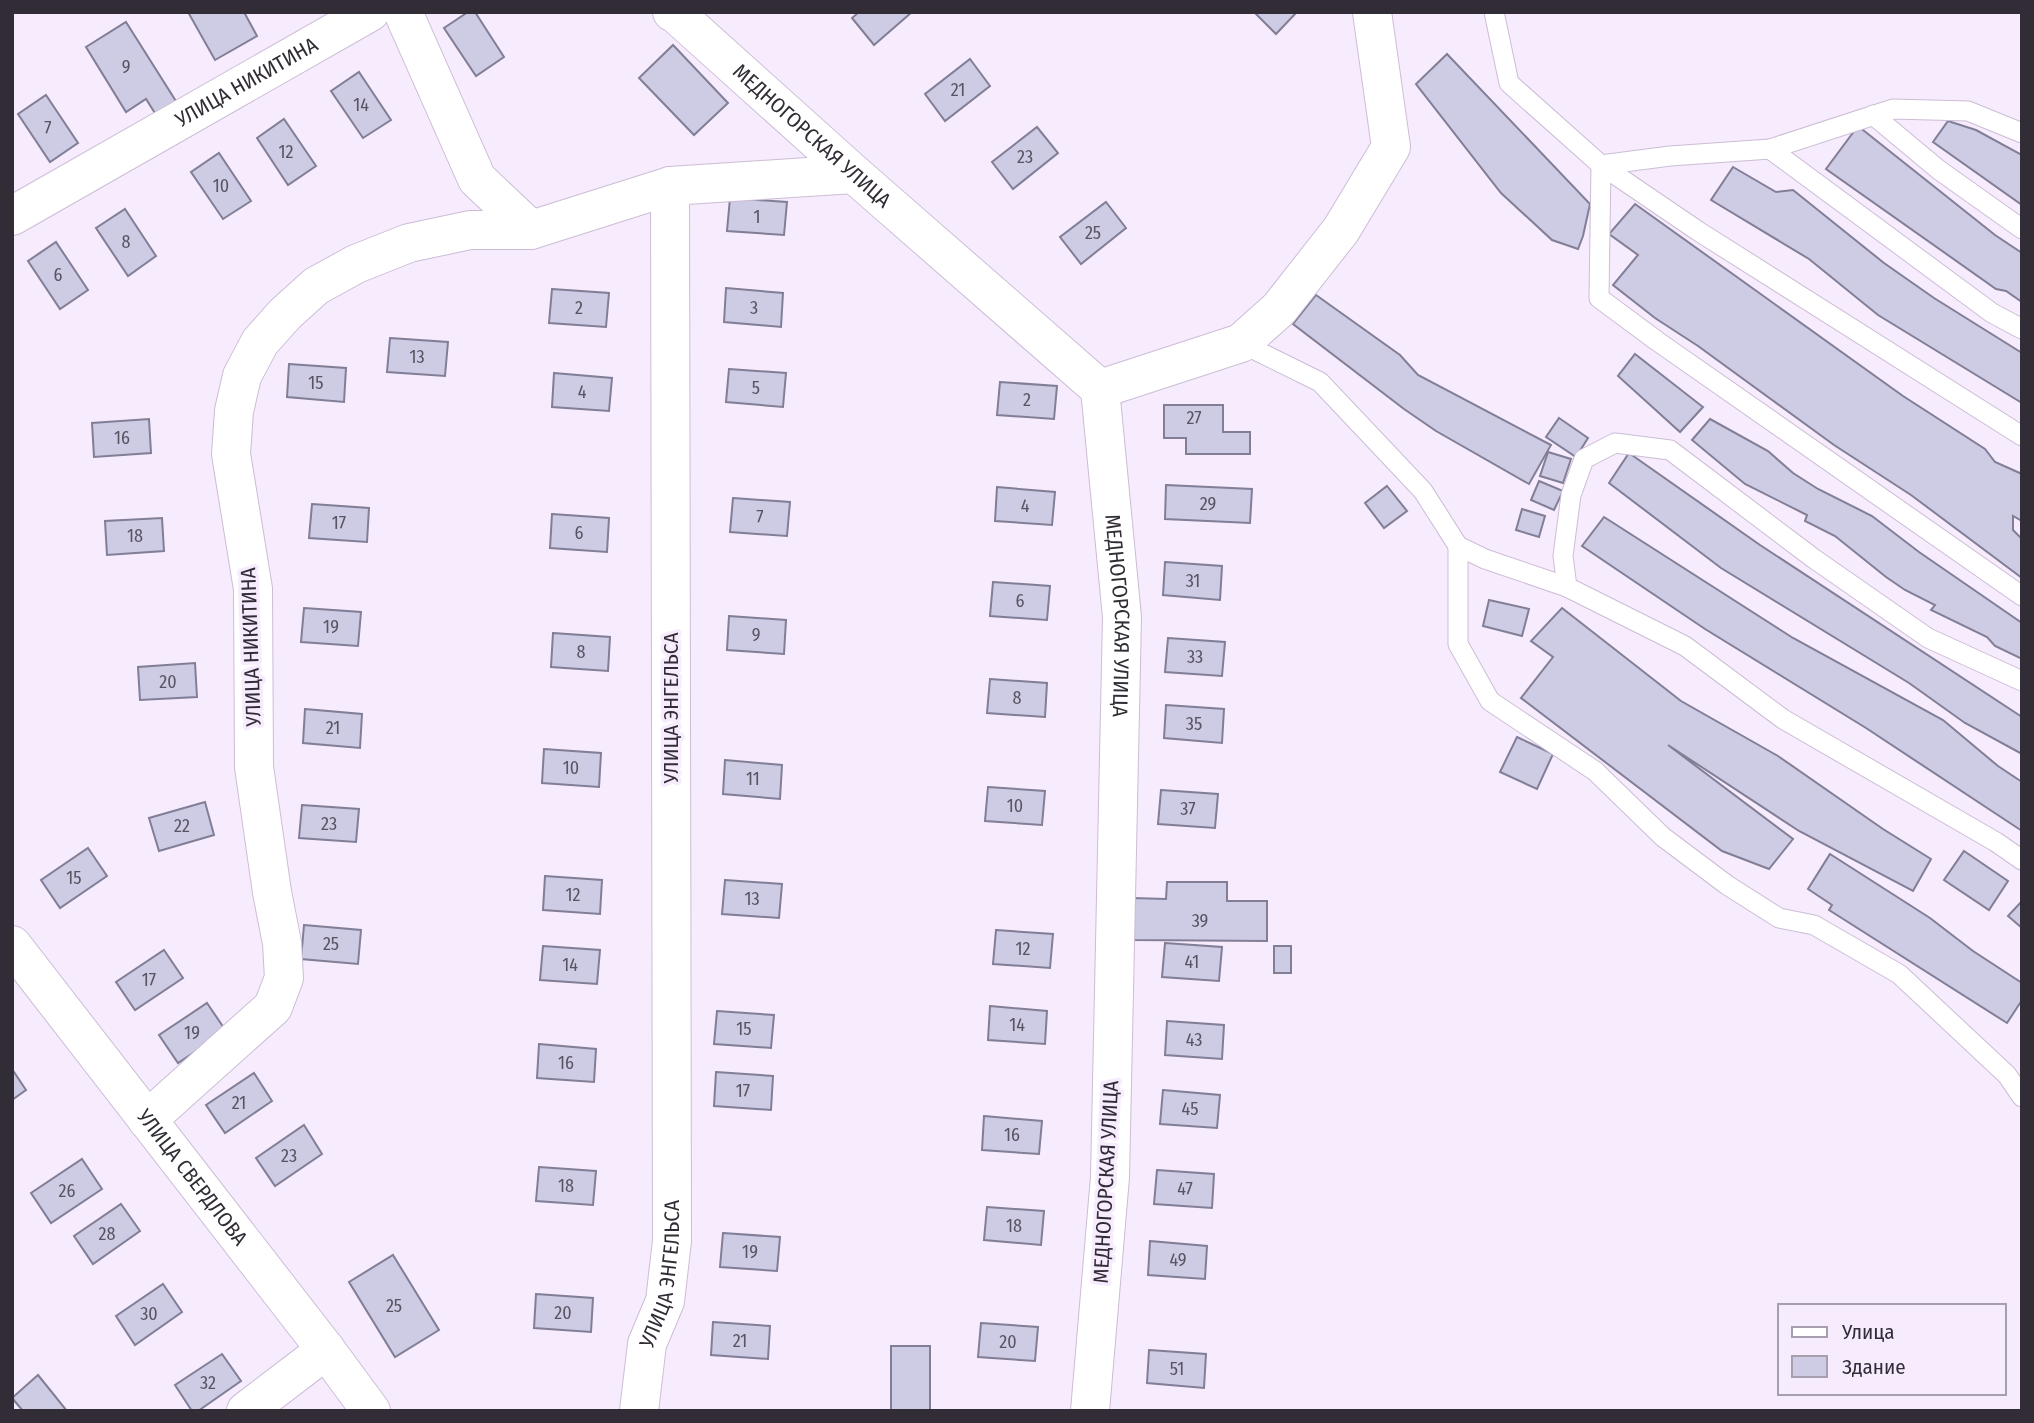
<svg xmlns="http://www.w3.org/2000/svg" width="2034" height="1423" font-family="'Fira Sans Condensed',sans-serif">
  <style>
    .building { fill: #cecbe5; stroke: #817e96; stroke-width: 2 }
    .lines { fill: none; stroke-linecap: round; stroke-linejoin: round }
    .lane-casing { stroke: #ccbdd5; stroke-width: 21 }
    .street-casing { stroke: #ccbdd5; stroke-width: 40 }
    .secondary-casing { stroke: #ccbdd5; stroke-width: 40 }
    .lane { stroke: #fff; stroke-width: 19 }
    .street { stroke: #fff; stroke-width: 38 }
    .secondary { stroke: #fff; stroke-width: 38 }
    .labels { text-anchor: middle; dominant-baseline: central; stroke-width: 7; stroke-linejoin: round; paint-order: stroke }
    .number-label { font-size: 18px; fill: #585461 }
    .street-label { font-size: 21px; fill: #312c35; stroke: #f7ebfe }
  </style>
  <rect width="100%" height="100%" fill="#f7ebfe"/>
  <g class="building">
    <polygon points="188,12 244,12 257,36 215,60"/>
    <polygon points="468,12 475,12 504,57 476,76 444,28"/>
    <polygon points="859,12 912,12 874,45 852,18"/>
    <polygon points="1254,12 1297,12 1276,34"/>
    <polygon points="126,22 179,106 158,118 146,99 126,112 86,47"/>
    <polygon points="673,45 728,103 694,135 639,78"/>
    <polygon points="1447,54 1590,204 1583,236 1578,249 1552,240 1501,193 1416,84"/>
    <polygon points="970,59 990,86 945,121 925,94"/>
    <polygon points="359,72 391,120 363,138 331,91"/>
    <polygon points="46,95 78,143 50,162 18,114"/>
    <polygon points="284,119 316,166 288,185 257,138"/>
    <polygon points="1948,121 1976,130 2022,155 2022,205 1933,142"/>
    <polygon points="1858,126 1995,235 2022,253 2022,302 2006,291 1996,289 1826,169"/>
    <polygon points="1037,127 1058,153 1013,189 992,162"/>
    <polygon points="219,153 251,201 223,219 191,172"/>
    <polygon points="1733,167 1776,192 1793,190 1884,263 1934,298 2022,353 2022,403 1878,315 1809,259 1711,200"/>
    <polygon points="730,198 787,202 784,235 727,231"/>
    <polygon points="1106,202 1126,228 1081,264 1060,237"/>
    <polygon points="1635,204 1903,396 1985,449 1995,462 2022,474 2022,521 2013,516 2013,530 2022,539 2022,578 1911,495 1834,445 1698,346 1655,318 1613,285 1638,255 1609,234"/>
    <polygon points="125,209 156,256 128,276 96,228"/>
    <polygon points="56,242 88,290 60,309 28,261"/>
    <polygon points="726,288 783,293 781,327 724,322"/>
    <polygon points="552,289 609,293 606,327 549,323"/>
    <polygon points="1316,295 1400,355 1418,375 1551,445 1529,484 1436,431 1404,409 1293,324"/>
    <polygon points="390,338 448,342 445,376 387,372"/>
    <polygon points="1635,354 1703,407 1680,432 1618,376"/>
    <polygon points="289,364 346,368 344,402 287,397"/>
    <polygon points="729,369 786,373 783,407 726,402"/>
    <polygon points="554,373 612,378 609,411 552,407"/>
    <polygon points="1000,382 1057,386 1054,419 997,415"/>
    <polygon points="1164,405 1223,405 1223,432 1250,432 1250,454 1186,454 1186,438 1164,438"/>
    <polygon points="1559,418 1588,438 1576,457 1546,437"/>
    <polygon points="149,419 151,453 94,457 92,423"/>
    <polygon points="1710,419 1768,451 1793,473 1818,489 1872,516 1919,552 2022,623 2022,659 1995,646 1987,637 1931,610 1935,605 1905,590 1886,577 1835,536 1805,521 1807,515 1745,484 1692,440"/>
    <polygon points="1548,452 1571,459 1563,483 1540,476"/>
    <polygon points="1629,453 1760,545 2022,717 2022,754 1965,723 1909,683 1721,568 1609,483"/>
    <polygon points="1539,481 1563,491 1554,510 1531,500"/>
    <polygon points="1166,485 1252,489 1250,523 1165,519"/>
    <polygon points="1387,486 1407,511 1384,528 1365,503"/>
    <polygon points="997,487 1055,492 1052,525 995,521"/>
    <polygon points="733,498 790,502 787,536 730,532"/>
    <polygon points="312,504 369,508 367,542 309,538"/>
    <polygon points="1522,509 1545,516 1539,537 1516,530"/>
    <polygon points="552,514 609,518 607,552 550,548"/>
    <polygon points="1604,517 1793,638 1943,720 1998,766 2022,782 2022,831 1866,728 1705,629 1582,546"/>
    <polygon points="162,518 164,551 107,555 105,521"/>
    <polygon points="1165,562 1222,566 1220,600 1163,595"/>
    <polygon points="993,582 1050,586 1047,620 990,616"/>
    <polygon points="1489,600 1529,609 1522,636 1483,626"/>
    <polygon points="304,608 361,612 358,646 301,642"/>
    <polygon points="1562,608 1681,701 1778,756 1883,829 1931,859 1913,891 1799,831 1668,745 1793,839 1769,869 1722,851 1521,698 1553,657 1531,641"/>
    <polygon points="729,616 786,620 784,654 727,650"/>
    <polygon points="553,633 610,637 608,671 551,667"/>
    <polygon points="1168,638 1225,642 1222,676 1165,672"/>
    <polygon points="195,663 197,697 140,700 138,667"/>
    <polygon points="990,679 1047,683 1045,717 987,713"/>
    <polygon points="1166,705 1224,709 1222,743 1164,738"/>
    <polygon points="305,709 362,714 360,748 303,743"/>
    <polygon points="1517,737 1553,754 1537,789 1500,772"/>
    <polygon points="544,749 601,753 599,787 542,783"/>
    <polygon points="725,760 782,765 780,799 723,794"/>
    <polygon points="988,787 1045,791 1042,825 985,821"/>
    <polygon points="1161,790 1218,794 1215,828 1158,824"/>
    <polygon points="205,802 214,835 159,851 149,818"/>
    <polygon points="302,805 359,809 356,842 299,838"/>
    <polygon points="88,848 107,876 60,908 41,880"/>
    <polygon points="1964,851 2008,881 1989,910 1944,880"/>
    <polygon points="1830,854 1930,918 1973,951 2022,983 2022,1000 2007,1023 1829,910 1832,905 1808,889"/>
    <polygon points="545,876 602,880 600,914 543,910"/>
    <polygon points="725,880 782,884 779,918 722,914"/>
    <polygon points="1167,882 1227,882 1227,901 1267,901 1267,941 1133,940 1133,898 1166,899"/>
    <polygon points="2022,901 2022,928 2008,916"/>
    <polygon points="304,925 361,930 358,964 301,959"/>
    <polygon points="996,930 1053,934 1050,968 993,964"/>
    <polygon points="1165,943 1222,947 1219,981 1162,977"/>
    <polygon points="543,946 600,950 597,984 540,980"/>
    <rect x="1274" y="946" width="17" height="27"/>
    <polygon points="164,950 183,978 135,1010 116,982"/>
    <polygon points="207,1003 226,1031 178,1063 159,1035"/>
    <polygon points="990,1006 1047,1011 1045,1044 988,1040"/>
    <polygon points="717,1011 774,1015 771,1048 714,1044"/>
    <polygon points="1167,1021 1224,1025 1222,1059 1165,1055"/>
    <polygon points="539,1044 596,1049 594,1082 537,1078"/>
    <polygon points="12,1069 26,1090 12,1100"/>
    <polygon points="716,1072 773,1076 771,1110 714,1106"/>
    <polygon points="254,1073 272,1101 225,1133 206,1105"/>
    <polygon points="1163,1090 1220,1095 1217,1128 1160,1124"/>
    <polygon points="984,1116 1042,1121 1039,1154 982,1150"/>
    <polygon points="304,1125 322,1154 275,1186 256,1158"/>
    <polygon points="82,1159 102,1189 51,1223 31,1193"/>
    <polygon points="539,1167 596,1171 593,1205 536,1201"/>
    <polygon points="1157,1170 1214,1174 1212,1208 1154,1204"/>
    <polygon points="121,1204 140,1231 93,1264 74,1236"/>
    <polygon points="987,1207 1044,1211 1041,1245 984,1240"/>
    <polygon points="723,1233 780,1237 777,1271 720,1267"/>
    <polygon points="1150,1241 1207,1246 1205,1279 1148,1275"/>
    <polygon points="393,1255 439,1330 395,1357 349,1282"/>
    <polygon points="163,1284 182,1312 135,1345 116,1316"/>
    <polygon points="536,1294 593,1298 591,1332 534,1328"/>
    <polygon points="713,1322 770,1326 768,1359 711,1355"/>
    <polygon points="981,1323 1038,1327 1035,1361 978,1357"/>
    <rect x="891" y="1346" width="39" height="65"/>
    <polygon points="1149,1350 1206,1354 1204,1388 1147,1383"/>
    <polygon points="222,1354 241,1381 198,1411 192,1411 175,1385"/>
    <polygon points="38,1375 67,1411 23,1411 12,1398"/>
  </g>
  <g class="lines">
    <g class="lane-casing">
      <g id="lane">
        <polyline points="1494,12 1509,83 1601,165 1599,298 1657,341 2022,596"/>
        <polyline points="1873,115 1939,170 2022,229"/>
        <polyline points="2022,133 1968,111 1893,109 1770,149 1670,156 1601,165 1698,231 2022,436"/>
        <polyline points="1770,149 1992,313 2022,329"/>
        <polyline points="1241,343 1320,382 1423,491 1458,546 1485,559 1567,587 1563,556 1571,495 1584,459 1615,443 1670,450 1813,558 1928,638 2022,681"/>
        <polyline points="1458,546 1458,644 1490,701 1595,771 1663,837 1727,885 1779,918 1814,925 1899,974 2007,1075 2022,1097"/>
        <polyline points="1567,587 1685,646 1783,719 1996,842 2022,860"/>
      </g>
    </g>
    <g class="street-casing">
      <g id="street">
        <polyline points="403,12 477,179 531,230"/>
        <path id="s1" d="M 672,12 L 676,14 L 854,174 L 1100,389 L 1122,617 L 1110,1177 L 1090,1411"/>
        <path id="s2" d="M 12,216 L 370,12"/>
        <polyline points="1100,389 1241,343 1279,309 1341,230 1391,147 1372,12"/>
        <polyline points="147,1120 273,1007 284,978 282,943 272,892 254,767 253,589 231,454 234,411 242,376 260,342 285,314 316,286 356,264 409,243 470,230 531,230 670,186"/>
        <polyline points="246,1411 326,1350"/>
        <path id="s3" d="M 639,1411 L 647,1344 L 665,1301 L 672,1241 L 670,186 L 854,174"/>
      </g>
    </g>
    <g class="secondary-casing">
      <g id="secondary">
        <path id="s4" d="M 12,945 L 326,1350 L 371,1411"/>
      </g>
    </g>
    <use href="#lane" class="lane"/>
    <use href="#street" class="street"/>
    <use href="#secondary" class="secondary"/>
  </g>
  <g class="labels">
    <g class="number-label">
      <text x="126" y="67">9</text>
      <text x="958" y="90">21</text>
      <text x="361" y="105">14</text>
      <text x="48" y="128">7</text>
      <text x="286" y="152">12</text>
      <text x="1025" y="157">23</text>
      <text x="221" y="186">10</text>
      <text x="757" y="217">1</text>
      <text x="1093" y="233">25</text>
      <text x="126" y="242">8</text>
      <text x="58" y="275">6</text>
      <text x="579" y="308">2</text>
      <text x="754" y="308">3</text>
      <text x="417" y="357">13</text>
      <text x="316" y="383">15</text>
      <text x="756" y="388">5</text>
      <text x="582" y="392">4</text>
      <text x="1027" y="400">2</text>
      <text x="1194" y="418">27</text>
      <text x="122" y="438">16</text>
      <text x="1208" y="504">29</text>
      <text x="1025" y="506">4</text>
      <text x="760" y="517">7</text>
      <text x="339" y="523">17</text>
      <text x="579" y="533">6</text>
      <text x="135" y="536">18</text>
      <text x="1193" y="581">31</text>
      <text x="1020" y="601">6</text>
      <text x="331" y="627">19</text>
      <text x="756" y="635">9</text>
      <text x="581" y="652">8</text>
      <text x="1195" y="657">33</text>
      <text x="168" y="682">20</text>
      <text x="1017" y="698">8</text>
      <text x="1194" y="724">35</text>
      <text x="333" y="728">21</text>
      <text x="571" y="768">10</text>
      <text x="753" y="779">11</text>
      <text x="1015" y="806">10</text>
      <text x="1188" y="809">37</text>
      <text x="329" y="824">23</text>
      <text x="182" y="826">22</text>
      <text x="74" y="878">15</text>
      <text x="573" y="895">12</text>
      <text x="752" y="899">13</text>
      <text x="1200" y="921">39</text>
      <text x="331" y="944">25</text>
      <text x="1023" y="949">12</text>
      <text x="1192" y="962">41</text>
      <text x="570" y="965">14</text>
      <text x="149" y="980">17</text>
      <text x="1017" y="1025">14</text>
      <text x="744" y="1029">15</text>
      <text x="192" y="1033">19</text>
      <text x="1194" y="1040">43</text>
      <text x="566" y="1063">16</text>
      <text x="743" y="1091">17</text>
      <text x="239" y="1103">21</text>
      <text x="1190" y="1109">45</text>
      <text x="1012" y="1135">16</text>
      <text x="289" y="1156">23</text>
      <text x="566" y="1186">18</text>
      <text x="1185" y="1189">47</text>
      <text x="67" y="1191">26</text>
      <text x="1014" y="1226">18</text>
      <text x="107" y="1234">28</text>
      <text x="750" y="1252">19</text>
      <text x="1178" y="1260">49</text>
      <text x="394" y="1306">25</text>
      <text x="563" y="1313">20</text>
      <text x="149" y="1314">30</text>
      <text x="740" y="1341">21</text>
      <text x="1008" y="1342">20</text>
      <text x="1177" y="1369">51</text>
      <text x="208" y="1383">32</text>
    </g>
    <g class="street-label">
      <text stroke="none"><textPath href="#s2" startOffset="270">УЛИЦА НИКИТИНА</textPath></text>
      <text stroke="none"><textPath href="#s1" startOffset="187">МЕДНОГОРСКАЯ УЛИЦА</textPath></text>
      <text stroke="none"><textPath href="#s1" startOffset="798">МЕДНОГОРСКАЯ УЛИЦА</textPath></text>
      <text transform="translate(251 647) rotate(-92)">УЛИЦА НИКИТИНА</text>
      <text transform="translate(671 708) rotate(-90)">УЛИЦА ЭНГЕЛЬСА</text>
      <text stroke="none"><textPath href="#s4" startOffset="294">УЛИЦА СВЕРДЛОВА</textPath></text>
      <text transform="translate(1106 1182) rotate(-87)">МЕДНОГОРСКАЯ УЛИЦА</text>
      <text stroke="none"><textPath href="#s3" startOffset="140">УЛИЦА ЭНГЕЛЬСА</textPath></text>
    </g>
  </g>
  <rect width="2034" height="1423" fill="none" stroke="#312c35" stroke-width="28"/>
  <rect x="1778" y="1304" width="228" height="91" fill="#f7ebfe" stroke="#a89fae" stroke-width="2"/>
  <rect x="1792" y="1327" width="35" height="10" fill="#ffffff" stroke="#a89fae" stroke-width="2"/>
  <text x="1842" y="1339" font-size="21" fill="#312c35">Улица</text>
  <rect x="1792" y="1356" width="35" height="21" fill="#cecbe5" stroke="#a89fae" stroke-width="2"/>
  <text x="1842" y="1374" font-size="21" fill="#312c35">Здание</text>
</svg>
